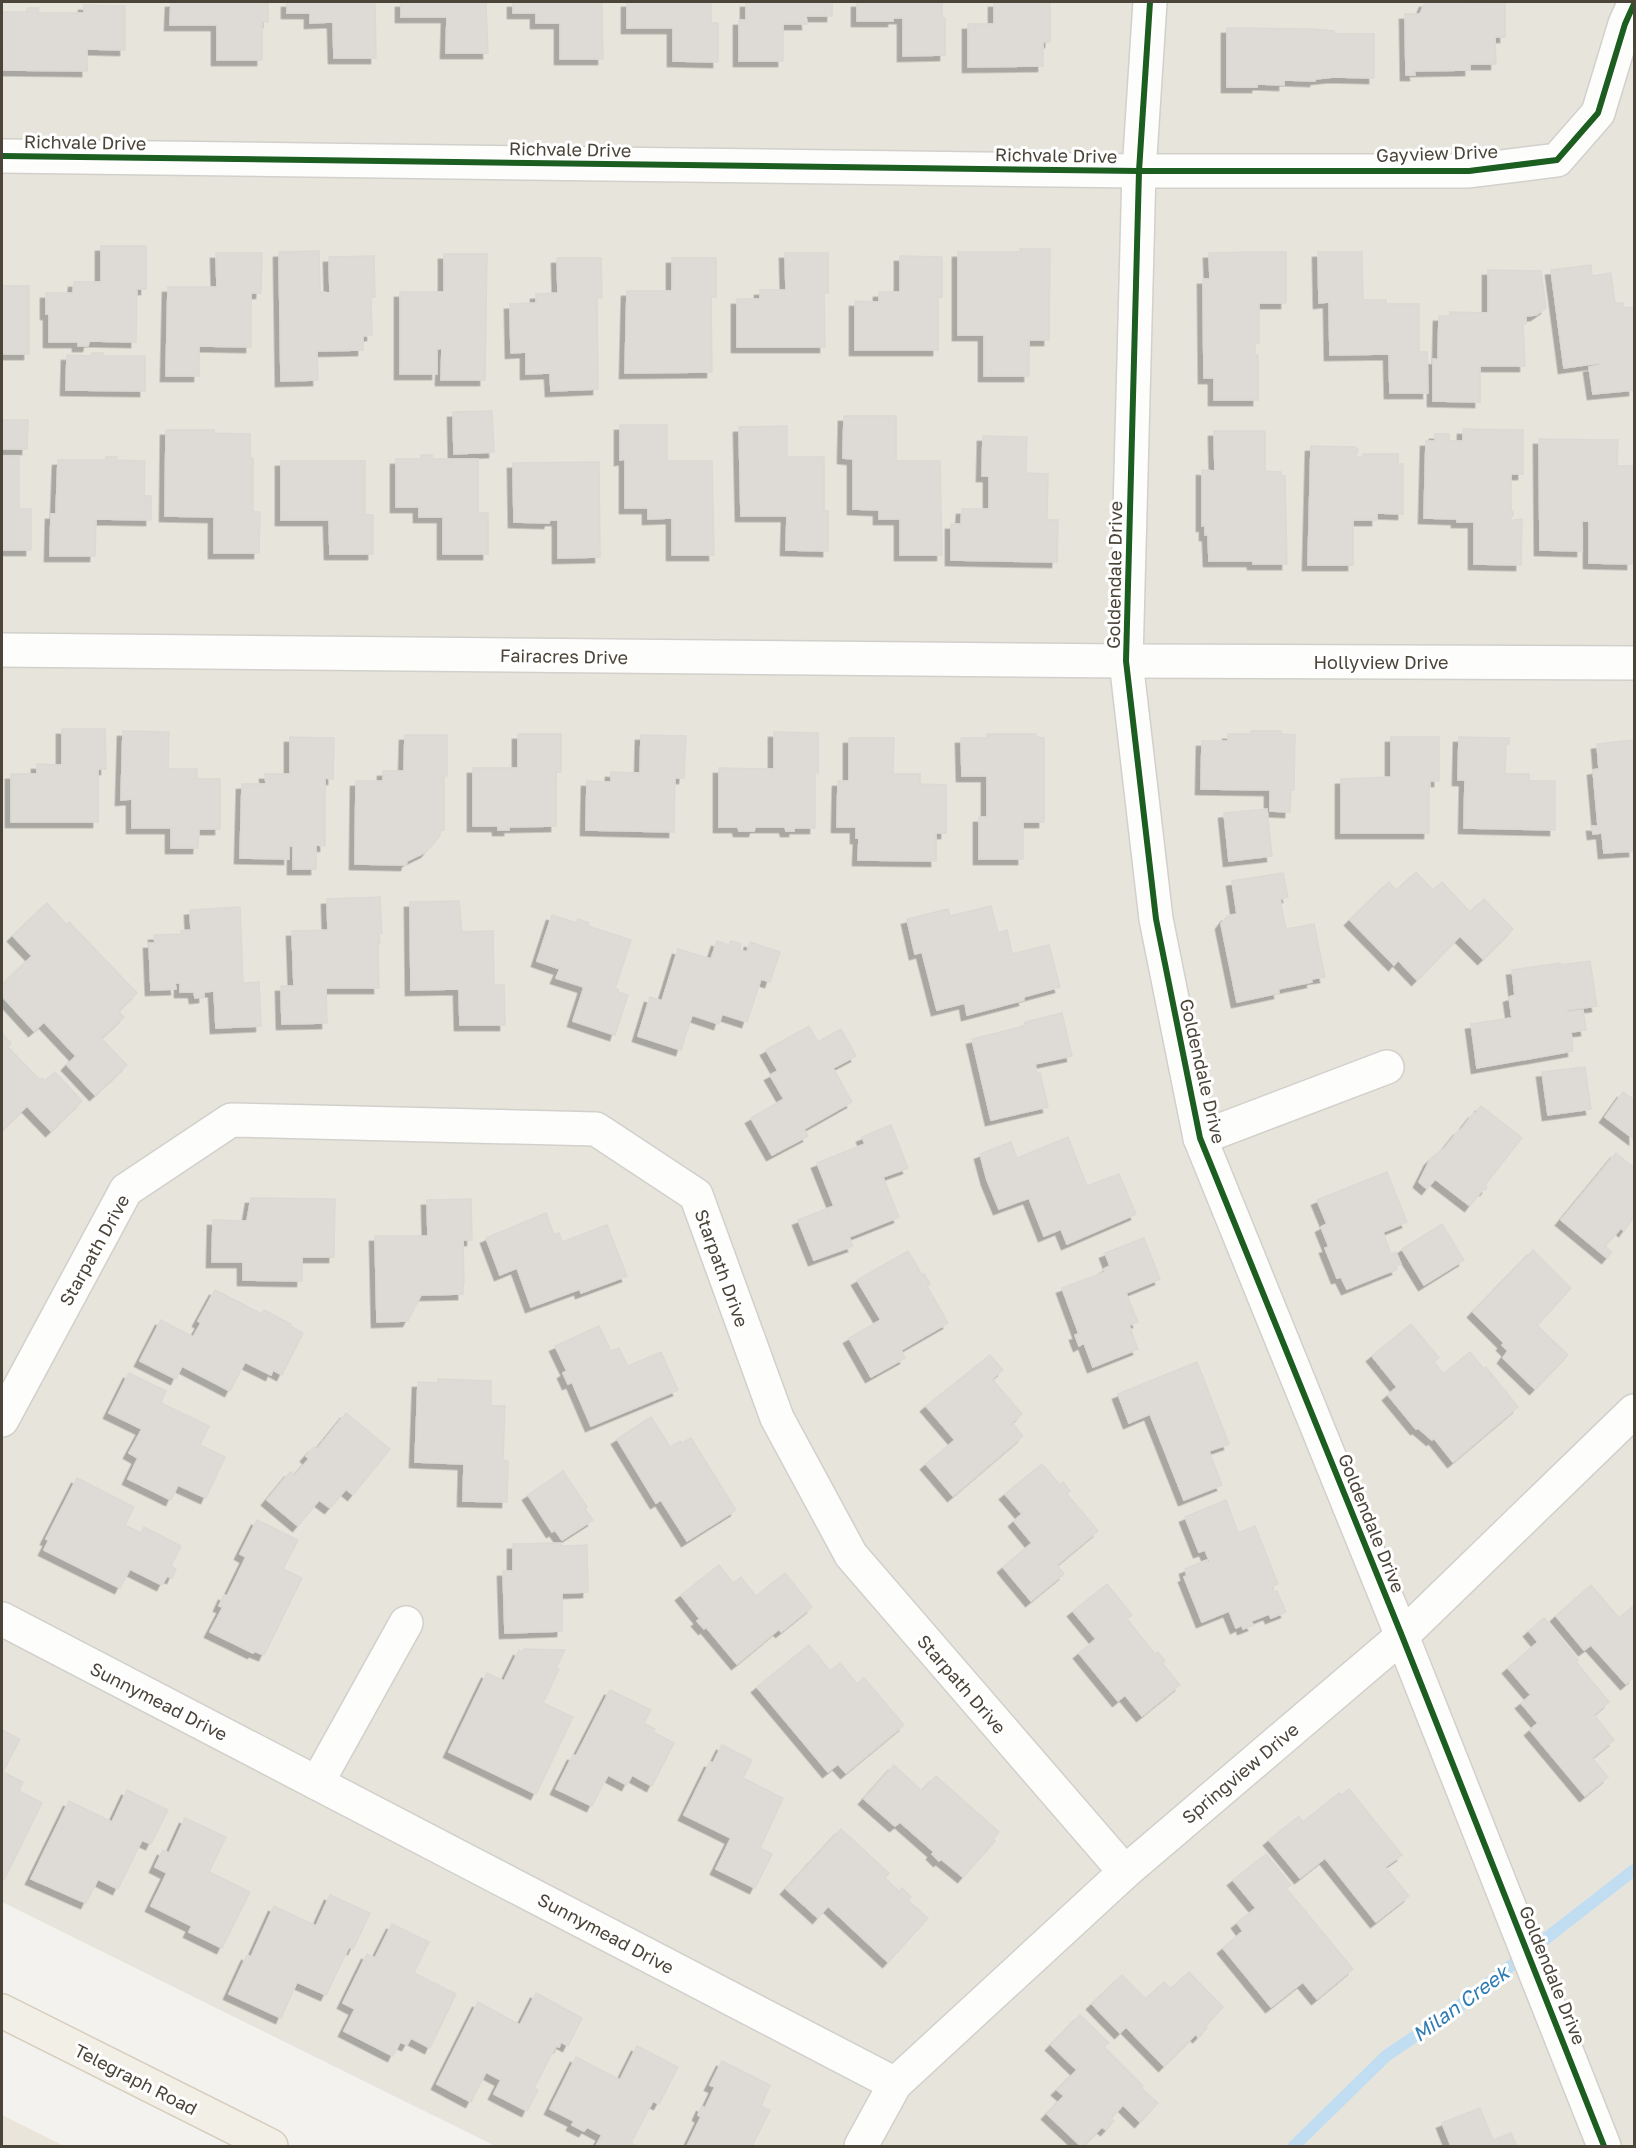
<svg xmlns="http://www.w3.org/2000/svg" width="1636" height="2148" font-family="'Golos Text',sans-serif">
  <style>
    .residential { fill: #e7e4dc }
    .education { fill: #eae5da }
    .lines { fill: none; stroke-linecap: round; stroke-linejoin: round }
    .stream { stroke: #c0ddf1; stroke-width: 12 }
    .building { fill: #dedbd6; stroke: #dcd9d4; stroke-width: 1.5; filter: url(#shadow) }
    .street-casing { stroke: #d2d0cb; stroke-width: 36 }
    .primary-casing { stroke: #d6cebb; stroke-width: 36 }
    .street { stroke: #fdfdfc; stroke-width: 33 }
    .primary { stroke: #f2efe6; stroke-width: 33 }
    .cycleway-casing { stroke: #fff; stroke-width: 10 }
    .cycleway { stroke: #1b5e20; stroke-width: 6 }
    .labels { text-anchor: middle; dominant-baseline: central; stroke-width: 6; stroke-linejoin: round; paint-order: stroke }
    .street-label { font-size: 18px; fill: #4b4439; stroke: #fff }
    .water-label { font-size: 20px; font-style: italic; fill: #2e7ab2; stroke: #fff }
  </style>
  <defs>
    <filter id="shadow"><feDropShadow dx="-5.5" dy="5.5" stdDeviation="0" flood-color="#0004"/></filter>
  </defs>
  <rect width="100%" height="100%" fill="#f4f2ee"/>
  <polygon class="residential" points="2,2 1634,2 1634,2146 495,2146 2,1902"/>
  <polygon class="education" points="2,2115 64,2146 2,2146"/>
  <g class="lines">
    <polyline class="stream" points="1294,2146 1386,2056 1458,2007 1634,1870"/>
  </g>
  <g class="building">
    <polygon points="171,2 268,2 268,22 262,21 262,60 217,60 217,25 170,25"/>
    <polygon points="287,2 375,2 376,58 334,58 333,22 310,23 310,13 287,13"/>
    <polygon points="401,2 486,2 488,53 446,53 447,17 401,17"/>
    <polygon points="513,2 602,2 603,59 560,59 560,23 536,23 536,13 513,13"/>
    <polygon points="627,2 711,2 711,23 718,23 718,62 673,61 673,28 627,28"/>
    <polygon points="746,2 832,2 832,16 806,16 807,24 783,24 783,61 739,61 739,20 746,20"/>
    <polygon points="857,2 942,2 942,18 945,18 945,55 903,56 903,18 893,18 893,21 857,21"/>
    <polygon points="994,2 1050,2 1050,42 1043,42 1043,66 968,67 968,24 994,24"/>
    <polygon points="1425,2 1505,3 1505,37 1495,37 1496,64 1470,64 1470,70 1414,71 1415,75 1406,75 1405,14 1420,14"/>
    <polygon points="84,5 125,6 125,50 87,49 87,71 3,70 2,12 27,12 27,8 39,8 38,13 84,13"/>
    <polygon points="1227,28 1314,29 1334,31 1334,34 1374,34 1374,78 1334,77 1315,79 1315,81 1284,80 1284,85 1257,84 1257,87 1227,87"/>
    <polygon points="101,246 146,246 146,289 137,289 136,342 89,341 88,346 78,346 78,342 49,342 49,314 46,314 46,293 73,293 74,282 101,282"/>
    <polygon points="1020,249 1050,249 1049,340 1029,340 1029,376 984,376 984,335 958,335 958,252 1021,252"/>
    <polygon points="319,251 320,292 330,293 329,257 374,256 375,297 371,297 372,335 363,336 363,350 317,351 318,380 281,381 279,252"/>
    <polygon points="1255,252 1286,252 1286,303 1259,303 1259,343 1255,343 1255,355 1258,355 1258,400 1214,400 1214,378 1204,378 1203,279 1210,279 1209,253"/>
    <polygon points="1318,252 1362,252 1363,300 1386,300 1386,304 1419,304 1419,352 1427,352 1428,393 1390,393 1389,354 1330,355 1329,302 1319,303"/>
    <polygon points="216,253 262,253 261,293 251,293 251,347 199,346 199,376 166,376 168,287 217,287"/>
    <polygon points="785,253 828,253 828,293 824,293 825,347 737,347 737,299 760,299 760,290 786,290"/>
    <polygon points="444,254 487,254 485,380 441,380 442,348 437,349 437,374 400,374 400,292 444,292"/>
    <polygon points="900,256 942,257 942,297 938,297 938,350 855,350 855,301 879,302 879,292 900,292"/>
    <polygon points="557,258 601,258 602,298 597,297 598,389 551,391 550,373 526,374 526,352 511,353 510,304 536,303 536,294 558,293"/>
    <polygon points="672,258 716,258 716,297 711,297 712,372 625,373 627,291 672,291"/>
    <polygon points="1591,265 1592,276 1611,273 1615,303 1623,303 1623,308 1634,307 1634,390 1593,394 1589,367 1600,365 1600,363 1564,368 1551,270"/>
    <polygon points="1488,270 1541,271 1546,308 1536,315 1526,316 1526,324 1523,323 1525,366 1480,366 1480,402 1433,401 1433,359 1438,360 1439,316 1450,316 1450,312 1488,313"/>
    <rect x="2" y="286" width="27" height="68"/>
    <polygon points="92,353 103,353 103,356 145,356 145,391 66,390 67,355 92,356"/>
    <polygon points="492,411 494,452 454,454 453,412"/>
    <polygon points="844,416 896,416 896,461 940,461 942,555 900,555 900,519 879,519 879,510 853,509 853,459 843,458"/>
    <polygon points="2,420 28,420 27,449 2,449"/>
    <polygon points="620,425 667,425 667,461 712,461 714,555 672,555 672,518 648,519 648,508 625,508 625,459 620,460"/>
    <polygon points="787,426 787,457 824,457 824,511 828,511 828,551 786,550 787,516 741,516 739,427"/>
    <polygon points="1463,429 1523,430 1523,474 1511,474 1511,511 1513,511 1513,516 1511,516 1511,522 1514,522 1514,520 1522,519 1521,565 1474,564 1474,522 1457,522 1457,519 1424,518 1426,441 1435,441 1435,434 1449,434 1449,441 1463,441"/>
    <polygon points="166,430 214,430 214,433 250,434 250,457 253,458 253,512 260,512 259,553 214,553 214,517 165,516"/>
    <polygon points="1214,431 1265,431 1265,471 1281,472 1281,476 1285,476 1287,564 1253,564 1253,561 1209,561 1208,535 1205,535 1205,525 1202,526 1202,470 1215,471"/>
    <polygon points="983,436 1027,437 1026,473 1048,474 1047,520 1058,520 1057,562 951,560 951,524 961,524 962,509 989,509 989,476 982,476"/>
    <polygon points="1539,439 1618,440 1617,466 1633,466 1632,564 1589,563 1589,521 1582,521 1582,551 1540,550"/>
    <polygon points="1311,446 1355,447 1358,449 1357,454 1355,454 1355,457 1363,457 1363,454 1398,454 1398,464 1403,464 1403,514 1377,513 1377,520 1353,520 1353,565 1308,565"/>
    <polygon points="421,455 432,455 432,459 478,459 478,513 488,513 488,554 443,554 443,517 419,517 419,507 396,507 396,459 421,459"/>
    <polygon points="2,456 19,456 19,509 31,509 31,550 2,550"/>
    <polygon points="106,457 117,457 116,460 145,461 144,496 151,496 151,520 96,519 95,556 50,556 51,514 56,514 58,460 106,460"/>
    <polygon points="281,461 365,461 365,515 373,515 373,554 330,554 329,520 281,520"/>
    <polygon points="599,462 600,557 558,558 558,520 550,520 549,523 514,522 513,463"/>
    <polygon points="62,729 105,729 106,769 98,769 98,822 11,822 11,774 37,774 37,764 62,765"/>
    <polygon points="123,731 169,732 168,769 197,769 197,779 220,779 220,829 199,829 198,848 171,848 171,828 132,828 132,799 121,800"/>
    <polygon points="1251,731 1281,731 1282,734 1295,735 1294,790 1291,790 1290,812 1270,811 1270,790 1201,789 1202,741 1228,741 1228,734 1251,734"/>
    <polygon points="774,732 818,733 818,773 815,772 815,828 794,828 794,831 786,831 785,827 755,827 754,831 739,831 738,827 719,827 719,768 774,769"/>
    <polygon points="518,734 561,734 561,772 556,772 556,826 509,827 509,830 498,830 498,826 473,826 473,768 518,768"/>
    <polygon points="987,734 1036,734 1036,737 1044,738 1044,822 1023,822 1023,859 979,859 979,817 987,817 987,776 962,776 961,738 987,738"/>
    <polygon points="405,735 447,735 447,776 444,775 444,830 441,830 439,837 426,852 407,861 406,865 355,864 356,781 383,781 383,771 404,771"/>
    <polygon points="641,735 686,736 684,778 675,778 674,832 586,830 587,781 611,782 611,772 640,773"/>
    <polygon points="290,737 334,738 333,779 325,778 325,846 316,845 316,869 293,869 293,846 289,846 289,859 240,858 242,784 266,784 265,774 290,774"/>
    <polygon points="1391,737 1439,737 1439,781 1430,781 1430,787 1429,788 1429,833 1341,833 1341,779 1391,777"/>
    <polygon points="1459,737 1509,738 1509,744 1506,744 1505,774 1529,774 1529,781 1555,781 1555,830 1464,828 1465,780 1458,780"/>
    <polygon points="849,738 894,738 893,774 920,774 920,784 946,785 946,833 936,833 936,861 858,860 859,838 856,838 856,827 837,827 838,781 849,781"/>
    <polygon points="1634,740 1634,851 1604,853 1602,833 1593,834 1592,826 1598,826 1593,770 1599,769 1597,744"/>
    <polygon points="1267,809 1272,856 1229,861 1224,813"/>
    <polygon points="1416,872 1433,890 1442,882 1470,912 1484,899 1513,929 1483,959 1460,936 1417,980 1398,960 1394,965 1350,920 1389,882 1397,891"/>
    <polygon points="1283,873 1288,897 1280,899 1286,929 1314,924 1325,977 1311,979 1312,982 1278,989 1279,993 1237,1002 1221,924 1227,916 1237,914 1232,881"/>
    <polygon points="380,897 382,933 379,933 380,943 378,942 379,988 326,988 327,1023 282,1024 281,986 294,986 292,931 328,930 327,899"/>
    <polygon points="459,901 462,932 493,931 494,985 504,985 505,1025 460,1025 459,989 411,990 410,902"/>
    <polygon points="47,903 67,925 69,922 137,993 118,1011 124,1017 101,1038 127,1065 95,1095 67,1065 76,1056 44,1022 34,1031 2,996 2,985 32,956 13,936"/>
    <polygon points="991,906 998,933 1007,930 1012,954 1049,945 1060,987 1023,997 1024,1000 967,1015 965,1003 937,1010 922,952 915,954 907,919 948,909 950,916"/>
    <polygon points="240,907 243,983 259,982 261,1026 216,1028 214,991 204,992 204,997 195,998 194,992 180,992 180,983 175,983 176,989 151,990 149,943 155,943 154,935 182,934 181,931 191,930 190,910"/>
    <polygon points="552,915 577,923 578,919 589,923 588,926 631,940 615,989 618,989 618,992 628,995 615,1035 573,1021 584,987 556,978 560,969 537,961"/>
    <polygon points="717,941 729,945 731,941 741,944 739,950 747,952 750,942 780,952 770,982 761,979 747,1022 722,1014 719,1024 692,1015 681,1050 638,1036 650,997 662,1001 678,949 711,959"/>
    <polygon points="1590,961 1597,1006 1567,1010 1567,1012 1583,1010 1586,1030 1571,1032 1573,1051 1477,1068 1471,1024 1512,1018 1509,997 1515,995 1512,970 1560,963 1560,965"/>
    <polygon points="1062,1013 1072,1056 1035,1064 1037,1074 1040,1073 1048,1107 991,1120 972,1039 1025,1026 1025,1022"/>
    <polygon points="809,1026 818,1042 841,1029 856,1056 833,1068 852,1102 804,1129 808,1136 772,1155 751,1118 784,1099 770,1075 778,1071 766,1050"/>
    <polygon points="2,1033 11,1043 8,1047 40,1080 42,1078 45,1081 55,1072 82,1101 51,1131 27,1106 2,1130"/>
    <polygon points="1585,1067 1591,1109 1548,1115 1542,1072"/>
    <polygon points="1623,1092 1634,1100 1634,1139 1605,1117"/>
    <polygon points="1481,1106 1522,1138 1485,1185 1487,1187 1485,1190 1483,1189 1470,1206 1435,1179 1427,1189 1419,1182 1430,1160 1442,1149 1443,1150 1459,1130 1460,1131 1474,1113 1475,1114"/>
    <polygon points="891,1125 908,1168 883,1177 899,1217 849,1237 853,1246 814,1260 798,1220 834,1206 817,1163 865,1144 862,1137"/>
    <polygon points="1068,1137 1087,1186 1119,1174 1136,1214 1067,1244 1061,1229 1044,1236 1029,1198 999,1209 987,1180 980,1154 1011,1142 1017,1158"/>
    <polygon points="1616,1153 1634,1168 1634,1217 1624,1231 1621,1228 1605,1246 1612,1252 1607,1258 1561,1220"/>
    <polygon points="1387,1172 1407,1222 1383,1232 1391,1254 1396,1252 1401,1264 1396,1266 1397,1269 1347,1289 1341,1277 1337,1278 1325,1248 1329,1247 1321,1227 1327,1224 1317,1200"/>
    <polygon points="251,1198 335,1199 334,1257 302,1257 302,1281 243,1280 243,1262 212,1262 213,1220 247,1221"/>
    <polygon points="471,1199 472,1240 463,1240 464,1284 463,1284 463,1294 421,1295 408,1321 377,1322 375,1236 428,1236 427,1200"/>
    <polygon points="546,1213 554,1235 559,1233 562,1242 607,1225 627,1276 581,1293 580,1289 531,1307 517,1268 500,1275 486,1238"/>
    <polygon points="1442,1224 1464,1260 1424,1285 1402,1249"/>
    <polygon points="1144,1238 1160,1279 1126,1293 1138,1322 1129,1325 1138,1349 1093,1367 1084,1343 1079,1346 1075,1335 1079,1334 1062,1288 1105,1272 1104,1269 1110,1266 1105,1253"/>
    <polygon points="1533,1250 1571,1288 1537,1325 1568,1355 1535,1389 1503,1358 1508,1351 1502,1345 1504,1343 1473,1312"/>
    <polygon points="908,1251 922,1275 924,1274 930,1284 927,1286 948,1323 901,1350 905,1358 871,1377 849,1338 881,1320 857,1280"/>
    <polygon points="215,1290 262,1314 264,1310 291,1324 290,1326 303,1333 282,1375 273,1370 271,1375 245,1362 230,1391 182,1366 176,1379 140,1361 161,1320 193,1337 201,1323 198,1321"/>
    <polygon points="1411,1324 1439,1358 1434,1362 1443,1374 1470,1352 1484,1369 1486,1367 1518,1407 1453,1462 1434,1438 1432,1440 1418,1428 1416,1429 1388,1395 1397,1387 1372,1356"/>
    <polygon points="599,1326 611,1351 619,1348 628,1366 661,1352 678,1390 591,1426 572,1382 568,1384 563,1373 567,1371 555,1346"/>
    <polygon points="990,1355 1003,1370 992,1379 1022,1414 1012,1423 1023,1436 953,1496 926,1464 955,1440 926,1406"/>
    <polygon points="1197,1362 1229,1444 1209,1451 1222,1485 1184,1500 1150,1414 1129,1423 1118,1394"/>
    <polygon points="129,1373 166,1391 161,1403 209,1426 200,1445 225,1457 206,1498 178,1485 171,1500 128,1479 138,1458 129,1453 142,1429 109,1413"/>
    <polygon points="438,1379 491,1381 491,1406 505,1406 503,1460 508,1461 507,1502 463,1501 464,1464 415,1462 418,1382 438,1383"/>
    <polygon points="346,1413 390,1449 353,1495 346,1489 330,1508 319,1500 298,1526 267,1500 290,1472 295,1475 309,1459 306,1456 314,1447 317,1449"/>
    <polygon points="651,1417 670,1447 680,1441 682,1443 691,1438 736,1510 687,1541 661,1500 656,1503 617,1439"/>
    <polygon points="1042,1464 1060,1485 1063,1482 1070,1491 1067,1494 1098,1531 1057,1565 1064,1574 1031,1601 1003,1567 1032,1543 1014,1521 1022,1514 1005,1494"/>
    <polygon points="563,1471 587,1507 585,1509 593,1520 562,1540 555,1530 552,1532 528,1495"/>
    <polygon points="77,1478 134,1507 125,1525 141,1533 144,1527 181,1546 171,1566 176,1569 172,1578 167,1576 162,1585 130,1569 120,1588 44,1550 49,1540 46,1539"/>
    <polygon points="1226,1500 1238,1533 1255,1526 1278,1584 1271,1587 1273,1592 1277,1591 1286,1612 1271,1618 1269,1614 1251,1621 1253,1625 1243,1629 1242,1625 1236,1628 1229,1611 1202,1622 1184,1577 1187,1576 1185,1569 1207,1560 1208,1563 1210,1562 1205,1550 1199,1552 1185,1517"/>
    <polygon points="257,1520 298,1540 283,1569 302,1578 264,1655 254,1651 253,1653 210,1632 223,1607 219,1606 224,1595 227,1596 246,1557 240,1554"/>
    <polygon points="561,1543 561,1546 587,1545 588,1592 562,1593 562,1631 505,1633 503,1571 513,1571 513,1544"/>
    <polygon points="719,1565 733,1583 741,1577 756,1596 785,1573 812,1607 781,1632 779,1629 737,1664 706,1627 704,1629 697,1621 700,1619 681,1595"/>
    <polygon points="1107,1584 1132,1615 1127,1619 1155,1654 1158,1652 1165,1661 1162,1663 1180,1685 1142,1716 1125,1695 1118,1701 1079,1653 1096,1639 1073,1611"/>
    <polygon points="1591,1585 1619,1618 1632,1607 1634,1607 1634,1677 1626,1684 1591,1645 1584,1650 1556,1616"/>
    <polygon points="1544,1618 1578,1660 1576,1662 1609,1702 1594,1715 1614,1740 1592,1758 1608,1777 1585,1796 1530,1730 1538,1723 1521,1703 1531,1695 1508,1668 1538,1642 1529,1631"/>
    <polygon points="809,1645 830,1671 840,1663 857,1684 864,1678 904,1725 846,1773 838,1764 828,1772 757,1687"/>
    <polygon points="524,1649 565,1650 556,1668 559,1669 543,1703 573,1717 536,1794 449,1752 487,1673 504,1681 519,1650 522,1652"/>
    <polygon points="610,1690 651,1710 644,1723 655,1729 653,1732 674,1743 652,1786 632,1775 627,1785 608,1775 592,1806 556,1789 573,1755 576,1756"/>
    <polygon points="2,1730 20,1739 3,1772 23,1782 19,1791 42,1803 4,1880 2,1878"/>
    <polygon points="722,1745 752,1760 743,1778 783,1798 760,1848 772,1854 755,1888 716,1869 731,1838 684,1815 710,1762 713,1763"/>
    <polygon points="894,1765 922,1791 936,1776 999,1832 993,1839 995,1841 963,1877 941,1859 939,1861 932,1854 934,1852 900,1822 895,1826 864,1799"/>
    <polygon points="1349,1789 1402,1855 1385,1867 1409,1896 1376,1922 1325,1858 1300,1878 1269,1840 1299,1816 1303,1822 1339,1793 1342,1795"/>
    <polygon points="127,1790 168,1810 151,1844 142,1840 118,1889 98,1879 86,1903 31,1879 69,1801 112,1822"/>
    <polygon points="185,1818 226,1837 209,1872 250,1892 222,1948 189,1932 192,1926 151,1906 167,1873 155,1867 163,1850 169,1853"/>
    <polygon points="841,1829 889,1873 885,1878 899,1891 902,1888 911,1897 908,1900 928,1918 888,1962 828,1906 818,1918 786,1889"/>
    <polygon points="1266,1854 1291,1885 1286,1888 1353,1969 1317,1999 1303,1982 1271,2007 1223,1948 1243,1931 1237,1923 1256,1908 1233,1880"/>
    <polygon points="330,1895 370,1913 353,1949 349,1947 326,1995 297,1982 281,2018 229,1994 247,1955 251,1957 274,1906 316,1926"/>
    <polygon points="392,1924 429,1942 414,1973 456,1994 430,2048 411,2038 407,2045 400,2042 393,2056 344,2031 355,2009 343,2003 367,1954 375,1958"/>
    <polygon points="1189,1972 1223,2007 1205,2026 1207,2028 1198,2037 1196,2034 1164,2066 1126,2027 1120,2033 1092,2004 1122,1975 1146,1999 1164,1982 1171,1989"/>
    <polygon points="536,1993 582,2018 568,2046 561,2042 559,2047 556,2046 534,2088 538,2090 527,2111 494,2094 501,2080 486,2072 471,2102 437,2084 478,2002 520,2025"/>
    <polygon points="1080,2015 1109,2043 1104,2047 1143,2086 1141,2088 1158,2103 1140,2122 1123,2105 1111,2118 1114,2121 1106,2130 1102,2127 1083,2146 1081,2146 1047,2114 1064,2096 1057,2090 1077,2070 1051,2045"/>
    <polygon points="637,2046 678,2067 659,2104 653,2101 631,2143 636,2146 596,2146 602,2135 587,2127 584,2131 572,2125 574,2121 550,2109 576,2057 620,2080"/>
    <polygon points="722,2061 770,2085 761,2106 770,2110 752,2146 687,2146 701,2117 698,2115 702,2106 705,2108 715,2087 710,2085"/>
    <polygon points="1480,2108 1493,2140 1511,2133 1517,2146 1451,2146 1442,2123"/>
  </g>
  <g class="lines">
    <g class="street-casing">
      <g id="street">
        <polyline points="1150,2 1139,171 1126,661 1156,919 1200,1138 1402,1636 1604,2146"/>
        <polyline points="2,156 1139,171 1469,171 1557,160 1598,113 1625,24 1634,4"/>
        <polyline points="2,650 1126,661 1634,663"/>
        <polyline points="1200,1138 1387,1067"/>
        <polyline points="2,1420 126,1190 231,1120 596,1129 696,1195 777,1418 851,1555 1125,1872"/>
        <polyline points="2,1619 895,2084"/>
        <polyline points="317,1783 406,1623"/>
        <polyline points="861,2146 895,2084 1125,1872 1402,1636 1634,1411"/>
      </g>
    </g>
    <g class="primary-casing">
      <polyline id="primary" points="2,2011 271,2146"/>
    </g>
    <use href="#street" class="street"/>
    <use href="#primary" class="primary"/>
    <g class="cycleway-casing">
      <g id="cycleway">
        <polyline points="1150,2 1139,171 1126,661 1156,919 1200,1138 1402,1636 1604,2146"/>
        <polyline points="2,156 1139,171 1469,171 1557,160 1598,113 1625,24 1634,4"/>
      </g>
    </g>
    <use href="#cycleway" class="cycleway"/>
  </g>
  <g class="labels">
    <g class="street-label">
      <text transform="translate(85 142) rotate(1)">Richvale Drive</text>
      <text transform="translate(570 149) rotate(1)">Richvale Drive</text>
      <text transform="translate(1437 153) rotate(-2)">Gayview Drive</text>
      <text transform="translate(1056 155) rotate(1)">Richvale Drive</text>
      <text transform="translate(1114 575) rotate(-89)">Goldendale Drive</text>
      <text transform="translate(564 656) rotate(1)">Fairacres Drive</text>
      <text x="1381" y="662">Hollyview Drive</text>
      <text transform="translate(1203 1071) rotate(77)">Goldendale Drive</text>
      <text transform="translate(94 1250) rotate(-61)">Starpath Drive</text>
      <text transform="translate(722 1268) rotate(70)">Starpath Drive</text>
      <text transform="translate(1372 1523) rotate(68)">Goldendale Drive</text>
      <text transform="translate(962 1684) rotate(49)">Starpath Drive</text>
      <text transform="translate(159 1701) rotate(27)">Sunnymead Drive</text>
      <text transform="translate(1240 1773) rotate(-40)">Springview Drive</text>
      <text transform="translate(606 1933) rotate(28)">Sunnymead Drive</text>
      <text transform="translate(1553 1975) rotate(68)">Goldendale Drive</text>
      <text transform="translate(136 2079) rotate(27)">Telegraph Road</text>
    </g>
    <g class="water-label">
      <text transform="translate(1460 2003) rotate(-36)">Milan Creek</text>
    </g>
  </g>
  <rect width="1636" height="2148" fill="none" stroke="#4b4439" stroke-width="6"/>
</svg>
